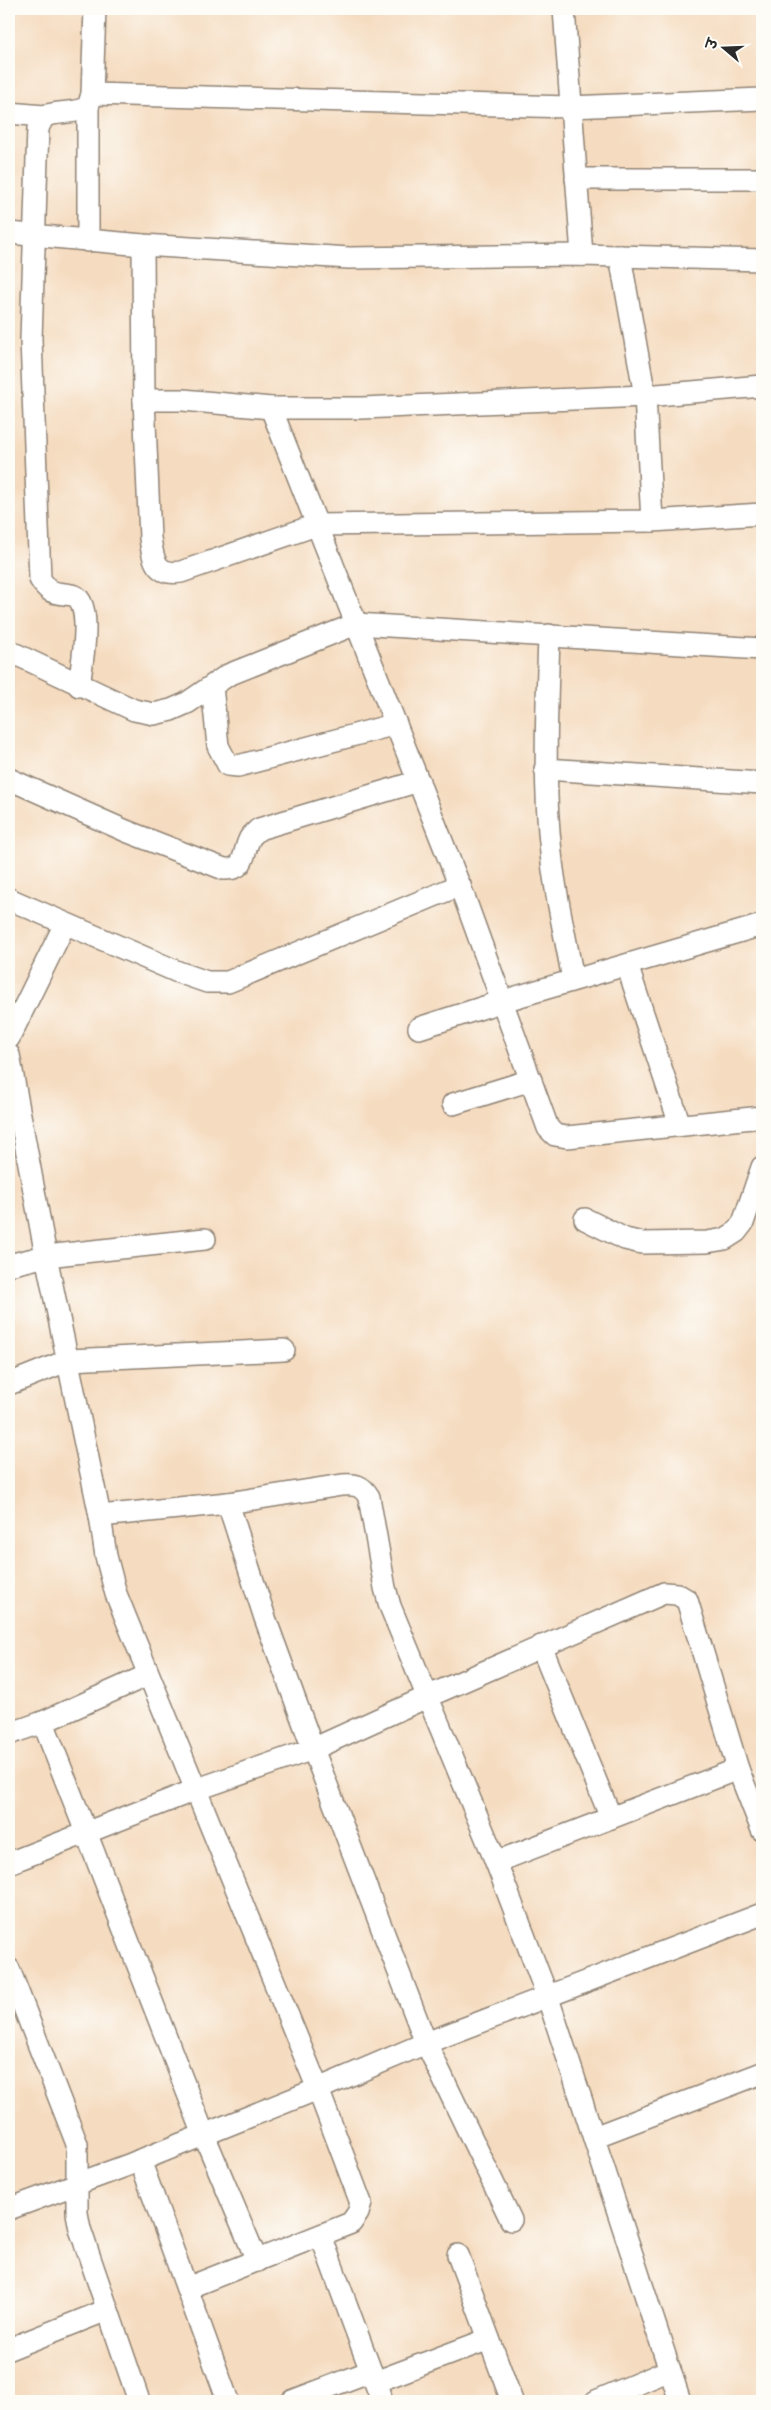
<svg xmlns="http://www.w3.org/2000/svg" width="771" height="2410" font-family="Sriracha,'Playpen Sans Deva',sans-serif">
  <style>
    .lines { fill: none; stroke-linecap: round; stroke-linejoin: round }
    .minor-casing { stroke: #908375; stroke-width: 24 }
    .minor { stroke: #fff; stroke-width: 21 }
  </style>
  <rect width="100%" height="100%" fill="#fdfcf7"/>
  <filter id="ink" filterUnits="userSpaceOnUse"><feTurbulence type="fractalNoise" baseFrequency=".02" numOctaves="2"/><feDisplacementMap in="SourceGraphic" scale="10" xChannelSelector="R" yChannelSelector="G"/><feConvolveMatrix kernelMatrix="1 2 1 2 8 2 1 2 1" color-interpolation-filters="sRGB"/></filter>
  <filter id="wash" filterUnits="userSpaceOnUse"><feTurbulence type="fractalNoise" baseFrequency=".0096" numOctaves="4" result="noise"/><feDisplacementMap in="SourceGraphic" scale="20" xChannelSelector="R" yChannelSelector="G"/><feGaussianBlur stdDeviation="1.12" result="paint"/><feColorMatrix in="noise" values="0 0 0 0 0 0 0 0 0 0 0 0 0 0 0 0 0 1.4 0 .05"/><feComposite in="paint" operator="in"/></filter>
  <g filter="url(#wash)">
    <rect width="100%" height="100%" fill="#f5dbbf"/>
  </g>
  <g filter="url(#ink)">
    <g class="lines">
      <g class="minor-casing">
        <g id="minor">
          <polyline points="564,9 582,255"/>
          <polyline points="92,94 570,107 762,99"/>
          <polyline points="88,107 88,241"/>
          <polyline points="9,113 44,116"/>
          <polyline points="576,179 762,179"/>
          <polyline points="9,233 143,245 349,258 582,255 762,260"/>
          <path d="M 143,245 L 144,400 L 150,538 C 153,559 155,576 181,572 L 316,525 L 652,521 L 762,514"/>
          <polyline points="620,256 645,396 652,521"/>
          <polyline points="144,400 183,400 271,408 362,408 645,396 762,386"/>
          <polyline points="271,408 466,902 548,1128 555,1135 567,1137 762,1117"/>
          <path d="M 549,635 C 547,708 543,780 551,853 C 555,895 566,938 573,980"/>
          <polyline points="9,651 134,710 154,714 171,710 187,703 228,675 356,624 762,649"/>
          <path d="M 79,686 C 81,668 95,599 72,595 C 55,592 51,596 40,579 L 31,339 L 38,128 L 44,116 C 59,111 75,114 88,107 L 92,94 L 95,9"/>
          <polyline points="212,686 218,746 228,765 238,766 396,724"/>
          <polyline points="545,769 762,783"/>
          <path d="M 9,779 L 126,831 L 224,869 C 247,870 242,853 250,838 C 252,835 256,832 259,829 L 419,781"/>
          <polyline points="9,899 178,972 207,982 228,982 460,885"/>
          <polyline points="627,965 680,1125"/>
          <polyline points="419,1028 503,1001 762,925"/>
          <polyline points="9,1038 65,924"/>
          <polyline points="9,1055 46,1256 100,1516 106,1556 116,1594 318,2089 361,2203 358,2213 351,2223 187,2288"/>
          <polyline points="453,1104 531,1080"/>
          <polyline points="585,1219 625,1239 642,1243 707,1242 725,1239 736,1232 743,1223 762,1167"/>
          <polyline points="9,1265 46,1256 205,1239"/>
          <polyline points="9,1384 69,1360 284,1350"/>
          <polyline points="228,1503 265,1618 313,1749 426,2043 511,2220"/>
          <path d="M 100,1516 L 228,1503 L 342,1485 C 355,1484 362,1485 369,1497 L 385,1588 L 390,1606 L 496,1862 L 548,1998 L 680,2401"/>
          <polyline points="541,1646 611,1818"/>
          <polyline points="43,1722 204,2135 257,2261"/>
          <polyline points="9,1734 43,1722 148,1675"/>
          <polyline points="496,1862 738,1769"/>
          <polyline points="9,1863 195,1790 313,1749 429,1696 664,1593 677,1594 687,1600 738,1769 762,1830"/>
          <polyline points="9,1969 77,2144 77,2213 80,2229 139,2401"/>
          <polyline points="594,2137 762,2073"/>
          <polyline points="140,2160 228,2401"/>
          <polyline points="9,2209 131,2164 318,2089 426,2043 762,1914"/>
          <polyline points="321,2236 382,2401"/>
          <polyline points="458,2255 512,2401"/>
          <polyline points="9,2349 107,2310"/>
          <polyline points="375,2382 489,2339"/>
          <polyline points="292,2401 371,2371"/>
          <polyline points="596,2401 670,2370"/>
        </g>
      </g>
      <use href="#minor" class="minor"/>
    </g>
  </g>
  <rect width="771" height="2410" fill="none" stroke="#fdfcf7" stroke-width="30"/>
  <g transform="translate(724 48) rotate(289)" stroke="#fdfcf7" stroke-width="4" paint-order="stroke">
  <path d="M0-4L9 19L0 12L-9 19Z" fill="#2b2b2b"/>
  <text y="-8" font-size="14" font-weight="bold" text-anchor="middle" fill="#2b2b2b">उ</text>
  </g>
</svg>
